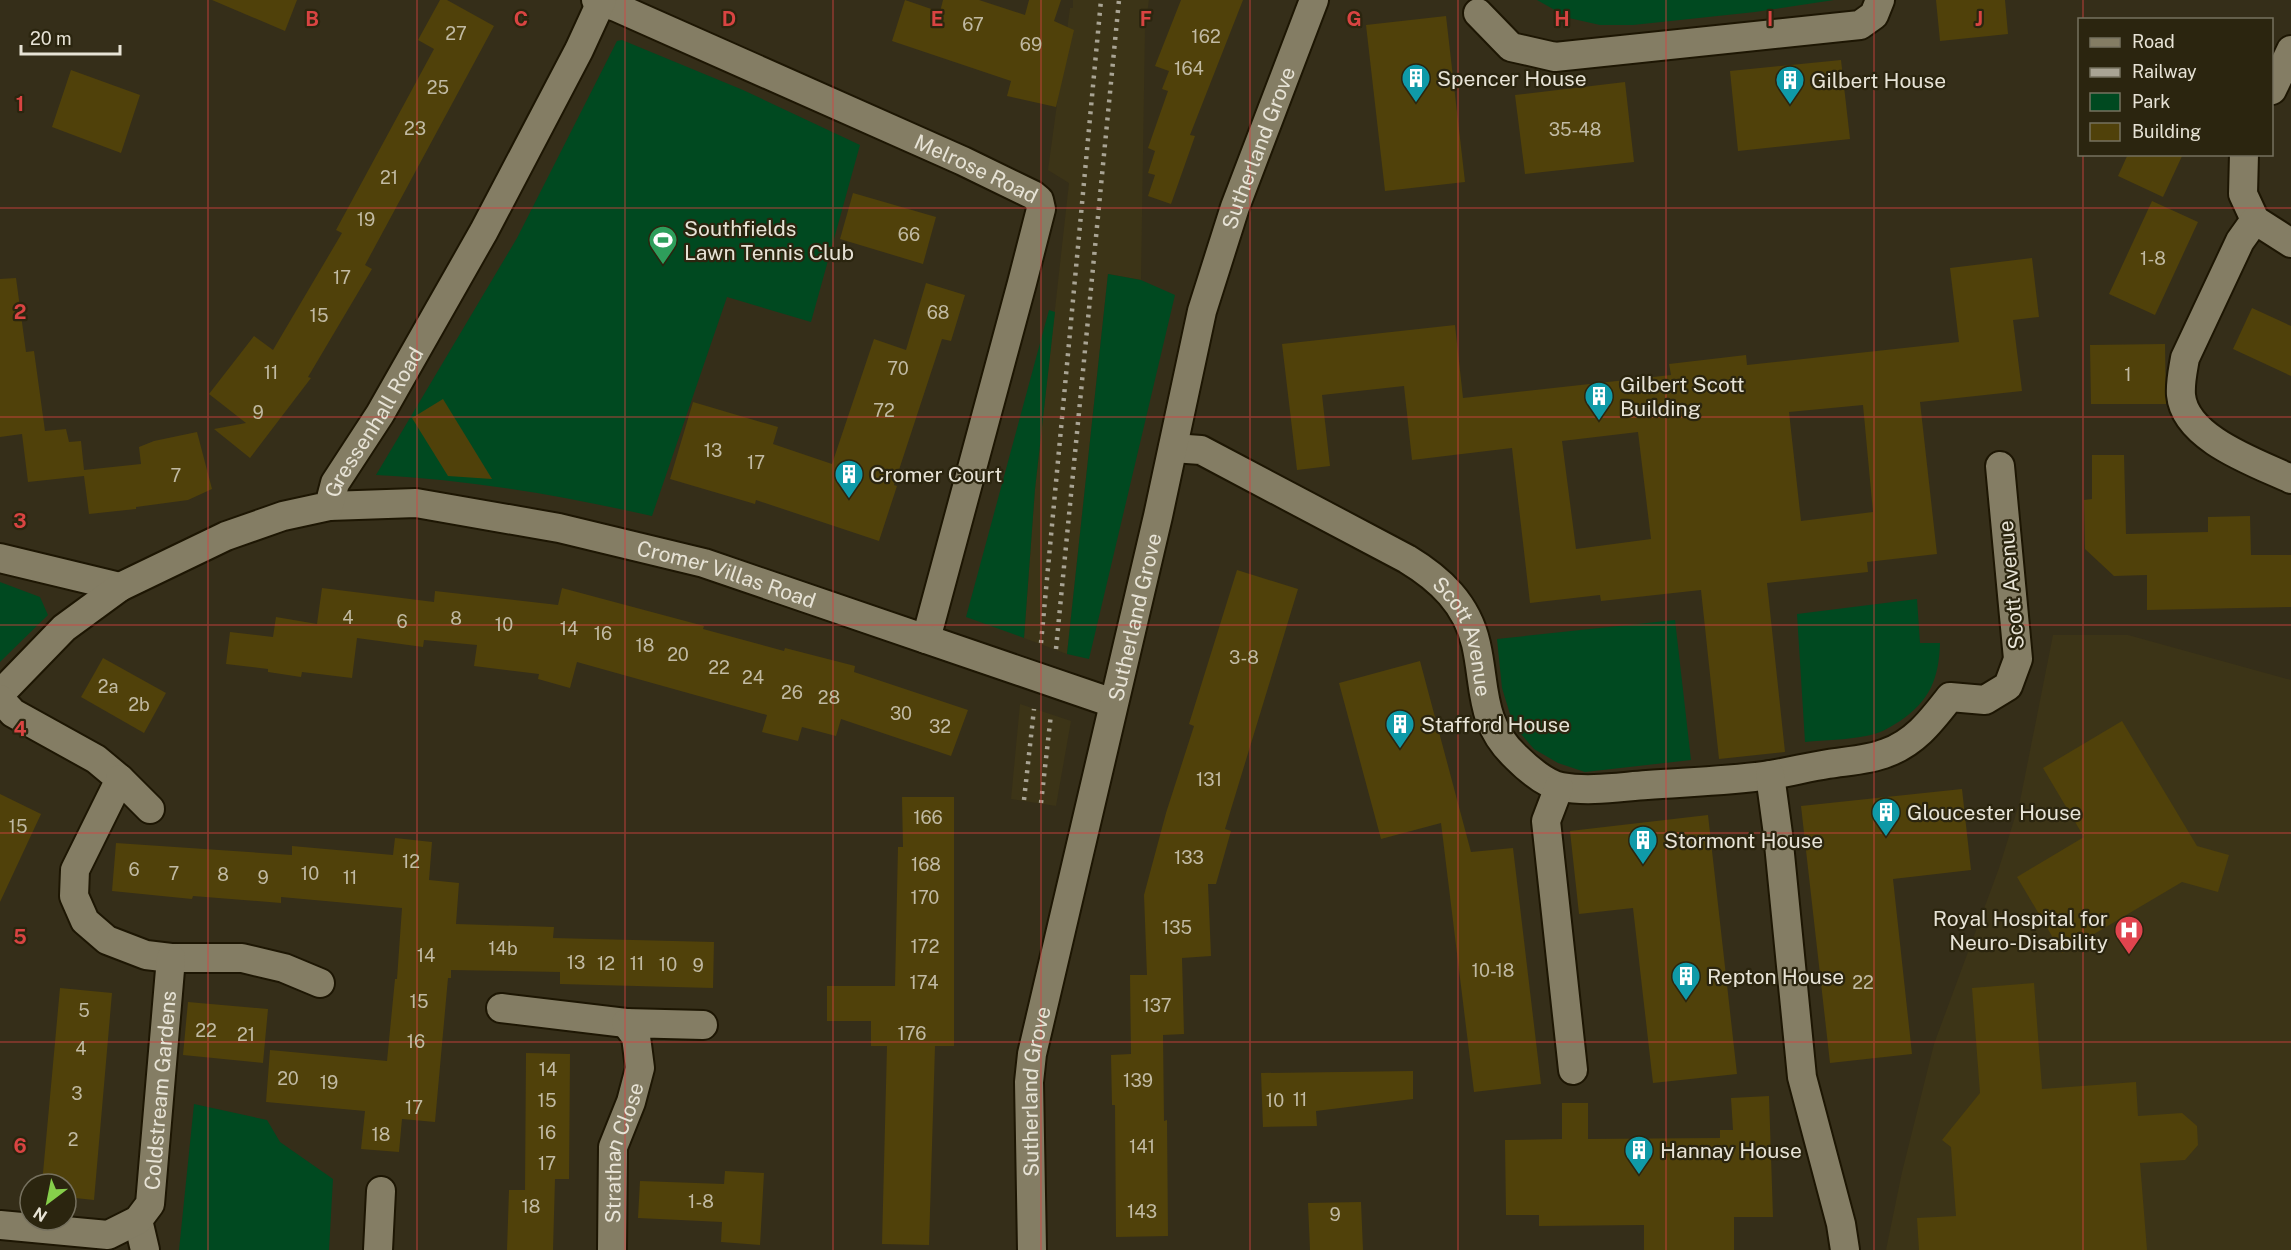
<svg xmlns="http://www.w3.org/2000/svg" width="2291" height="1250" font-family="'Public Sans',sans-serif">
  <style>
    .built { fill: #3c3417 }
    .green { fill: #004920 }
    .building { fill: #50410a; fill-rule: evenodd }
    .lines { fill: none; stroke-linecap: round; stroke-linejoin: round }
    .minor-casing { stroke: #1d1603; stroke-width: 32 }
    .minor { stroke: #847d64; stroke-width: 28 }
    .rail { stroke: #a9a494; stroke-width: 4.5; stroke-dasharray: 3 6; stroke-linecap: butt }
    .grid { fill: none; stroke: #d94442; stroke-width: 1.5; stroke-opacity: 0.55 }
    .labels { text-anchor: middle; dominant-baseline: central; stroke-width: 4.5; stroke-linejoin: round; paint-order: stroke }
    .number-label { font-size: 18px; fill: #c1baa3 }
    .poi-label { font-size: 21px; fill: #e7e3d6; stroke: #2b250f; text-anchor: start }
    .street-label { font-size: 21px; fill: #e7e3d6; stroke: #2b250f }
    .grid-label { font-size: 20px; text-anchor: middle; font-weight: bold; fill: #d94442; stroke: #2b250f; stroke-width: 4.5; stroke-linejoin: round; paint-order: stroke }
  </style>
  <rect width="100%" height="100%" fill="#352e19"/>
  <g class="built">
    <polygon points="1073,0 1149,0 1145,27 1141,280 1108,274 1067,654 1024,638 1035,489 1069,183 1048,170 1070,8 1073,8"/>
    <polygon points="2053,635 2128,635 2291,680 2291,1250 1886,1250 1902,1172 1934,1044 1999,868 2020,801"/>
    <polygon points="1020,704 1071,721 1056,806 1011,799"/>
  </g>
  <g class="green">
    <polygon points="1537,0 1834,0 1755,12 1633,25 1600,25 1569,18"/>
    <path d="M 622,40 L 743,90 L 860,145 L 811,322 L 727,297 L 652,516 C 559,495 471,480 376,475 L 517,238 L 617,41 Z"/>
    <polygon points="1108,274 1141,280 1175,295 1089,659 1067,654"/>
    <polygon points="1049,310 1055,312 1035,489 1024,638 966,617"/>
    <polygon points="0,582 40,597 48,615 0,662"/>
    <path d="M 1917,599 L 1920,643 L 1940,643 C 1939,678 1930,701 1900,721 C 1889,728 1879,734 1866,736 C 1846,740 1825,740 1805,742 L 1797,614 Z"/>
    <polygon points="1675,620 1691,760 1585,772 1558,763 1534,749 1520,733 1510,714 1502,688 1497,639"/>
    <polygon points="194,1104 267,1120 280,1142 333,1179 329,1250 179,1250"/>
  </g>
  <g class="building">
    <polygon points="212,0 297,0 285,31"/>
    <polygon points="440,0 447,0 494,26 365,265 372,269 308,377 311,378 250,458 214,429 246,423 209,394 254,336 273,350 342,233 336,230 434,49 418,40"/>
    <polygon points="905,0 940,12 943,0 979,0 1025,15 1029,0 1061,0 1054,21 1074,30 1056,107 1007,96 1011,81 892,41"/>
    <polygon points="1181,0 1243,0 1190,135 1195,136 1171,204 1148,196 1155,175 1148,173 1155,151 1148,148 1168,91 1162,89 1169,71 1155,66"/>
    <polygon points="1936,0 2005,0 2008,34 1940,41"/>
    <polygon points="1446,16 1465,182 1385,191 1366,25"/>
    <polygon points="1841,60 1850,139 1738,151 1730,71"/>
    <polygon points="71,70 140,95 121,153 52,127"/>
    <polygon points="1625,82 1634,162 1525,174 1515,95"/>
    <polygon points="2128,154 2183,154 2163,197 2118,176"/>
    <polygon points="853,193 936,217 923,264 840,239"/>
    <polygon points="2152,201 2198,222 2155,315 2109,294"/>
    <path d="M 2032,258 L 2039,317 L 2013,320 L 2022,391 L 1920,402 L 1937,554 L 1867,562 L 1868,572 L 1767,583 L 1785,752 L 1719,759 L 1701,590 L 1601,601 L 1600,595 L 1530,603 L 1512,448 L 1412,460 L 1404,386 L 1322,395 L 1330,466 L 1297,470 L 1282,344 L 1455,325 L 1463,398 L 1671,375 L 1669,364 L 1746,355 L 1747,365 L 1959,342 L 1950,268 ZM 1863,405 L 1873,512 L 1801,521 L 1789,412 ZM 1638,432 L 1651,539 L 1576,549 L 1562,441 Z"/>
    <polygon points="16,278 26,352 34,351 45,431 66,429 69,442 81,441 84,470 141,464 139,447 154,441 197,432 212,489 188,500 136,507 136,509 89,514 84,476 28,482 22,434 0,437 0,279"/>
    <polygon points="926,283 965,295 951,341 942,339 894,485 897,486 879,541 756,500 755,504 670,479 693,402 778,427 773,444 832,464 874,339 906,350"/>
    <polygon points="2252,308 2291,326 2291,376 2233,349"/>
    <polygon points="2165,344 2166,404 2091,404 2090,345"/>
    <polygon points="443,399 492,479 448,476 412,418"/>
    <polygon points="2092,455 2124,455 2126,534 2208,532 2208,517 2250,516 2251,555 2291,555 2291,607 2147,610 2147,575 2114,576 2085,549 2084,500 2092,499"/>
    <polygon points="1237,570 1298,589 1225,829 1231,831 1216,884 1208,884 1211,956 1182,958 1184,1034 1163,1035 1164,1121 1167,1120 1168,1236 1116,1237 1115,1105 1112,1105 1111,1055 1131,1054 1130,975 1147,975 1144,895 1166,813 1194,726 1189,724"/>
    <polygon points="322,588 434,602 435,591 558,605 562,588 704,626 703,629 784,651 785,648 855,666 854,672 968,710 951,756 841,719 836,736 802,727 798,741 762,732 767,715 577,662 570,688 538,679 539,674 474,666 477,645 424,640 423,647 357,638 352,678 302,672 301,677 268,672 268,669 226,664 230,632 273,637 276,617 317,624"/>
    <polygon points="103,658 166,693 144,733 81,697"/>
    <polygon points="1420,661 1471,852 1513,848 1541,1084 1474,1092 1441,823 1381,839 1339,683"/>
    <polygon points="2122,721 2197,846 2229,855 2218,892 2182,882 2062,953 2017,877 2084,837 2043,768"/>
    <polygon points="1962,789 1971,870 1893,879 1912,1054 1830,1063 1801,806"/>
    <polygon points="0,794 41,814 0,902"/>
    <polygon points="902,797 954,797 954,1046 935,1046 929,1245 882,1244 887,1046 871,1046 871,1021 827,1021 827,986 895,986 898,847 903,847"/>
    <polygon points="1708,815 1737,1074 1653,1083 1633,908 1579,914 1570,831"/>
    <polygon points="395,838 432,842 429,880 459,883 456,924 554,927 553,938 714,942 713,988 560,984 560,972 451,970 451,978 448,978 435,1122 402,1119 399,1152 361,1149 365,1111 266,1102 270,1050 387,1061 395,979 397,979 402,908 281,897 281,903 193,896 192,899 112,891 116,843 292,855 292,846 393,855"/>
    <polygon points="2034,983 2042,1089 2136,1082 2138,1116 2182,1113 2197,1126 2198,1145 2185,1160 2140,1163 2147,1250 1919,1250 1917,1218 1956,1216 1951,1147 1942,1140 1980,1093 1972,988"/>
    <polygon points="60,988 112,993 94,1200 66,1197 66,1184 42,1184"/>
    <polygon points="188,1002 268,1009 263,1063 183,1055"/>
    <polygon points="526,1053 570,1054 569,1179 555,1179 553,1250 507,1250 509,1190 525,1190"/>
    <polygon points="1413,1071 1413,1099 1316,1111 1317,1126 1263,1127 1261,1073"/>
    <polygon points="1769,1096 1773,1217 1734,1217 1734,1250 1644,1250 1644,1225 1539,1226 1539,1215 1506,1215 1505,1140 1562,1139 1562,1103 1588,1103 1588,1139 1720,1138 1720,1130 1733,1130 1731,1098"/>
    <polygon points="725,1171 764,1173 760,1245 721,1242 722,1222 638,1218 640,1181 724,1184"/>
    <polygon points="1361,1202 1363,1250 1310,1250 1308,1203"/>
  </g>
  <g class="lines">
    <g class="minor-casing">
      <g id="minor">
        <path id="s1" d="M 596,0 L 616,7 L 963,161 L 1033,195 L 1039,200 L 1041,209 L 1022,283 L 926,639"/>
        <polyline points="1478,13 1511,47 1555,57 1860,25 1874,15 1880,0"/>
        <polyline points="2272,90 2291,50"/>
        <polyline points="2244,154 2243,194 2255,220"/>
        <path d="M 2291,243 L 2255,220 L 2240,241 L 2185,358 C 2183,370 2180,382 2181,395 C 2185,439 2257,463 2291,479"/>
        <path id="s2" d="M 1173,448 L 1201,450 L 1407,559 C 1440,579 1467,604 1476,644 C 1486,688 1479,722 1516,757 C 1527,768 1546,784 1561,787 C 1589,792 1619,787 1647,785 C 1688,782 1730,781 1770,775 C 1789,772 1809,767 1828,764 C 1847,761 1869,760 1886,753 C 1915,743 1932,720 1950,697 L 1985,700 L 2008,686 L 2018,659 L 2000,466"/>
        <path id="s3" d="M 329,506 L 416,503 L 559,528 L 704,563 L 1113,703"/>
        <polyline points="0,558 120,587"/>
        <path id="s4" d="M 0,694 L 64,628 L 120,587 L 226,536 L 283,516 L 329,506 L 335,483 L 380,414 L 484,231 L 579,50 L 602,0"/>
        <polyline points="0,699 13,713 96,759 120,779 75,870 74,896 85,921 107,940 146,955 171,958 242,958 284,968 320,983"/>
        <polyline points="1770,775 1778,834 1802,1077 1841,1224 1845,1250"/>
        <polyline points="120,779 150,809"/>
        <polyline points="1559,787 1546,821 1573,1070"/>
        <polyline points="501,1008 626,1023"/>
        <polyline points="138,1220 145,1250"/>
        <path id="s5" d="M 0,1225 L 108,1235 L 138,1220 L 150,1204 L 171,958"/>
        <polyline points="378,1250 381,1191"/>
        <path id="s6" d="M 612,1250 L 613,1147 L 631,1102 L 640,1068 L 636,1037 L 626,1023 L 703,1025"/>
        <path id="s7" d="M 1032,1250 L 1029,1082 L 1032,1054 L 1158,516 L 1202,311 L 1235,207 L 1314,0"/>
      </g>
    </g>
    <use href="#minor" class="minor"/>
    <g class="rail">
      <polyline points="1041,643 1101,0"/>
      <polyline points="1056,649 1119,0"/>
      <polyline points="1024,800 1034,709"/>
      <polyline points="1041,803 1051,714"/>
    </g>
  </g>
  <path class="grid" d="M 208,0 L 208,1250M 417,0 L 417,1250M 625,0 L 625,1250M 833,0 L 833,1250M 1041,0 L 1041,1250M 1250,0 L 1250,1250M 1458,0 L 1458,1250M 1666,0 L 1666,1250M 1874,0 L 1874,1250M 2083,0 L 2083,20M 2083,154 L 2083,1250M 0,208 L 2291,208M 0,417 L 2291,417M 0,625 L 2291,625M 0,833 L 2291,833M 0,1042 L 2291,1042"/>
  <defs>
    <g id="building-pin" transform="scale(1.5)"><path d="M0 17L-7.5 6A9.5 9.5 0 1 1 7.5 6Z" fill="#0f9aa8" stroke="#2b250f"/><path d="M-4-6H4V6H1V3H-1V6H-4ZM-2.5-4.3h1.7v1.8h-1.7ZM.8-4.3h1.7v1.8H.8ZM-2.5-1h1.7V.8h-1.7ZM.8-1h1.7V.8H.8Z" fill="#fff"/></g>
    <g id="stadium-pin" transform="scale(1.5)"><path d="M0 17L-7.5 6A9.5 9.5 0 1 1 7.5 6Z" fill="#2e9e5b" stroke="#2b250f"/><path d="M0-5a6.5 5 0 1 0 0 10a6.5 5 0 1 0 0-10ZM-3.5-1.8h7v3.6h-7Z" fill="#fff"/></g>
    <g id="hospital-pin" transform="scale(1.5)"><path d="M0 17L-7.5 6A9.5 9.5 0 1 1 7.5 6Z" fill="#e0444e" stroke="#2b250f"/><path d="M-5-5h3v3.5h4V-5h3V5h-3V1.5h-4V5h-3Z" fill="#fff"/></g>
  </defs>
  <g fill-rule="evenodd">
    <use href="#building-pin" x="1416" y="78"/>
    <use href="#building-pin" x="1790" y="80"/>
    <use href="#stadium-pin" x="663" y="240"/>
    <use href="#building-pin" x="1599" y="396"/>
    <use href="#building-pin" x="849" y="474"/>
    <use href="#building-pin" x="1400" y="724"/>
    <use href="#building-pin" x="1886" y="812"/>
    <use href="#building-pin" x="1643" y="840"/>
    <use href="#hospital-pin" x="2129" y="930"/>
    <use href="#building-pin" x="1686" y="976"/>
    <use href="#building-pin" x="1639" y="1150"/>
  </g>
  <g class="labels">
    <g class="number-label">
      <text x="973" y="24">67</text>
      <text x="456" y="33">27</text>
      <text x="1206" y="36">162</text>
      <text x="1031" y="44">69</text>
      <text x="1189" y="68">164</text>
      <text x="438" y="87">25</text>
      <text x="415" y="128">23</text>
      <text x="1575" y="129">35-48</text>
      <text x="389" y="177">21</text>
      <text x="366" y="219">19</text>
      <text x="909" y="234">66</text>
      <text x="2153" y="258">1-8</text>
      <text x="342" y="277">17</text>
      <text x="938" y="312">68</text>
      <text x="319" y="315">15</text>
      <text x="898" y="368">70</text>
      <text x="271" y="372">11</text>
      <text x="2128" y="374">1</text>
      <text x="884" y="410">72</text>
      <text x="258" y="412">9</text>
      <text x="713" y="450">13</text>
      <text x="756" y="462">17</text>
      <text x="176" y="475">7</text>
      <text x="348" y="617">4</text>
      <text x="456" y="618">8</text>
      <text x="402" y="621">6</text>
      <text x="504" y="624">10</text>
      <text x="569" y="628">14</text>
      <text x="603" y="633">16</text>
      <text x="645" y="645">18</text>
      <text x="678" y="654">20</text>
      <text x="1244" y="657">3-8</text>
      <text x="719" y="667">22</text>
      <text x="753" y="677">24</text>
      <text x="108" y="686">2a</text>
      <text x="792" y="692">26</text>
      <text x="829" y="697">28</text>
      <text x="139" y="704">2b</text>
      <text x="901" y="713">30</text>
      <text x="940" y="726">32</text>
      <text x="1209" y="779">131</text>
      <text x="928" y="817">166</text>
      <text x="18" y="826">15</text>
      <text x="1189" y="857">133</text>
      <text x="411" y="861">12</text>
      <text x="926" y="864">168</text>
      <text x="134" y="869">6</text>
      <text x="174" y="873">7</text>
      <text x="310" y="873">10</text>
      <text x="223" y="874">8</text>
      <text x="263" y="877">9</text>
      <text x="350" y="877">11</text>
      <text x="925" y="897">170</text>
      <text x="1177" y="927">135</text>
      <text x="925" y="946">172</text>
      <text x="503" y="948">14b</text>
      <text x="426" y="955">14</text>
      <text x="576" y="962">13</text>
      <text x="606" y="963">12</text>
      <text x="637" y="963">11</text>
      <text x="668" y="964">10</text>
      <text x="698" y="965">9</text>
      <text x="1493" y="970">10-18</text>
      <text x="924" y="982">174</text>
      <text x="1863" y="982">22</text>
      <text x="419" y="1001">15</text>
      <text x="1157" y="1005">137</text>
      <text x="84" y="1010">5</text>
      <text x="206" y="1030">22</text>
      <text x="912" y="1033">176</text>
      <text x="246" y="1034">21</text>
      <text x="416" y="1041">16</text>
      <text x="81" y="1048">4</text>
      <text x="548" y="1069">14</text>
      <text x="288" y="1078">20</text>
      <text x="1138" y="1080">139</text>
      <text x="329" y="1082">19</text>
      <text x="77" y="1093">3</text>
      <text x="1300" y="1099">11</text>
      <text x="547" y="1100">15</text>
      <text x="1275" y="1100">10</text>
      <text x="414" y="1107">17</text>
      <text x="547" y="1132">16</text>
      <text x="381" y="1134">18</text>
      <text x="73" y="1139">2</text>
      <text x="1142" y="1146">141</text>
      <text x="547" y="1163">17</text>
      <text x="701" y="1201">1-8</text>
      <text x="531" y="1206">18</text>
      <text x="1142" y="1211">143</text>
      <text x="1335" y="1214">9</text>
    </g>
    <g class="poi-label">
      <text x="1437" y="78">Spencer House</text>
      <text x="1811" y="80">Gilbert House</text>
      <text x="684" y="228">Southfields<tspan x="684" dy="24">Lawn Tennis Club</tspan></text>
      <text x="1620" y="384">Gilbert Scott<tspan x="1620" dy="24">Building</tspan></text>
      <text x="870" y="474">Cromer Court</text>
      <text x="1421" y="724">Stafford House</text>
      <text x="1907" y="812">Gloucester House</text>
      <text x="1664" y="840">Stormont House</text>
      <text x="2108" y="918" text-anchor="end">Royal Hospital for<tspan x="2108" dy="24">Neuro-Disability</tspan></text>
      <text x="1707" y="976">Repton House</text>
      <text x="1660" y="1150">Hannay House</text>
    </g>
    <g class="street-label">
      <text stroke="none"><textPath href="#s7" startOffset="1131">Sutherland Grove</textPath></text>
      <text stroke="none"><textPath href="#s1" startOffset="416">Melrose Road</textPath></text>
      <text stroke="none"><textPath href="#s4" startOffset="482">Gressenhall Road</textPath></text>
      <text stroke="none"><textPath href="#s3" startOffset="406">Cromer Villas Road</textPath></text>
      <text transform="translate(2011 585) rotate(-95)">Scott Avenue</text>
      <text stroke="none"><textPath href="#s7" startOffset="645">Sutherland Grove</textPath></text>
      <text stroke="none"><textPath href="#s2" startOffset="362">Scott Avenue</textPath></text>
      <text stroke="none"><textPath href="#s5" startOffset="276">Coldstream Gardens</textPath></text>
      <text stroke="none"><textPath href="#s7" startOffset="159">Sutherland Grove</textPath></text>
      <text stroke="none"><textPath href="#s6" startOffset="99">Strathan Close</textPath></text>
    </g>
  </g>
  <g class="grid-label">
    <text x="312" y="26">B</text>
    <text x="521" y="26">C</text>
    <text x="729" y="26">D</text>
    <text x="937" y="26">E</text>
    <text x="1146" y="26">F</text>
    <text x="1354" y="26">G</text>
    <text x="1562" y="26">H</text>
    <text x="1770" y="26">I</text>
    <text x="1979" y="26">J</text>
    <text x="20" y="111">1</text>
    <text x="20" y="319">2</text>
    <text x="20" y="528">3</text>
    <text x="20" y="736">4</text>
    <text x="20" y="944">5</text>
    <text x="20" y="1153">6</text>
  </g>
  <rect x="2078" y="18" width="195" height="138" fill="#2b250f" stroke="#76715f" stroke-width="1.5"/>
  <rect x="2090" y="38" width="30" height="9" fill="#847d64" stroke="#76715f" stroke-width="1.5"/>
  <text x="2132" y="48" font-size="18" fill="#e7e3d6">Road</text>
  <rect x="2090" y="68" width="30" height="9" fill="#a9a494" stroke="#76715f" stroke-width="1.5"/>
  <text x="2132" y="78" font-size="18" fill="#e7e3d6">Railway</text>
  <rect x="2090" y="93" width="30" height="18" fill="#004920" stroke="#76715f" stroke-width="1.5"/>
  <text x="2132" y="108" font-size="18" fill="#e7e3d6">Park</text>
  <rect x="2090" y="123" width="30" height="18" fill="#50410a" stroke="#76715f" stroke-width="1.5"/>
  <text x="2132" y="138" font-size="18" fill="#e7e3d6">Building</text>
  <g transform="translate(48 1202) rotate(212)"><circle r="28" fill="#2b250f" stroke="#76715f" stroke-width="1.5"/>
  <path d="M0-4.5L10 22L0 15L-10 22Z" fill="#86cf4b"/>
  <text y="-9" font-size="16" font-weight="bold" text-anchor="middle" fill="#e7e3d6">N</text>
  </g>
  <path d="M21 45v9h99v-9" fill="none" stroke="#e7e3d6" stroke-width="3"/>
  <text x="30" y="45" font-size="18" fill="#e7e3d6" stroke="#2b250f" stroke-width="4.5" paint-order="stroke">20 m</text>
</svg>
